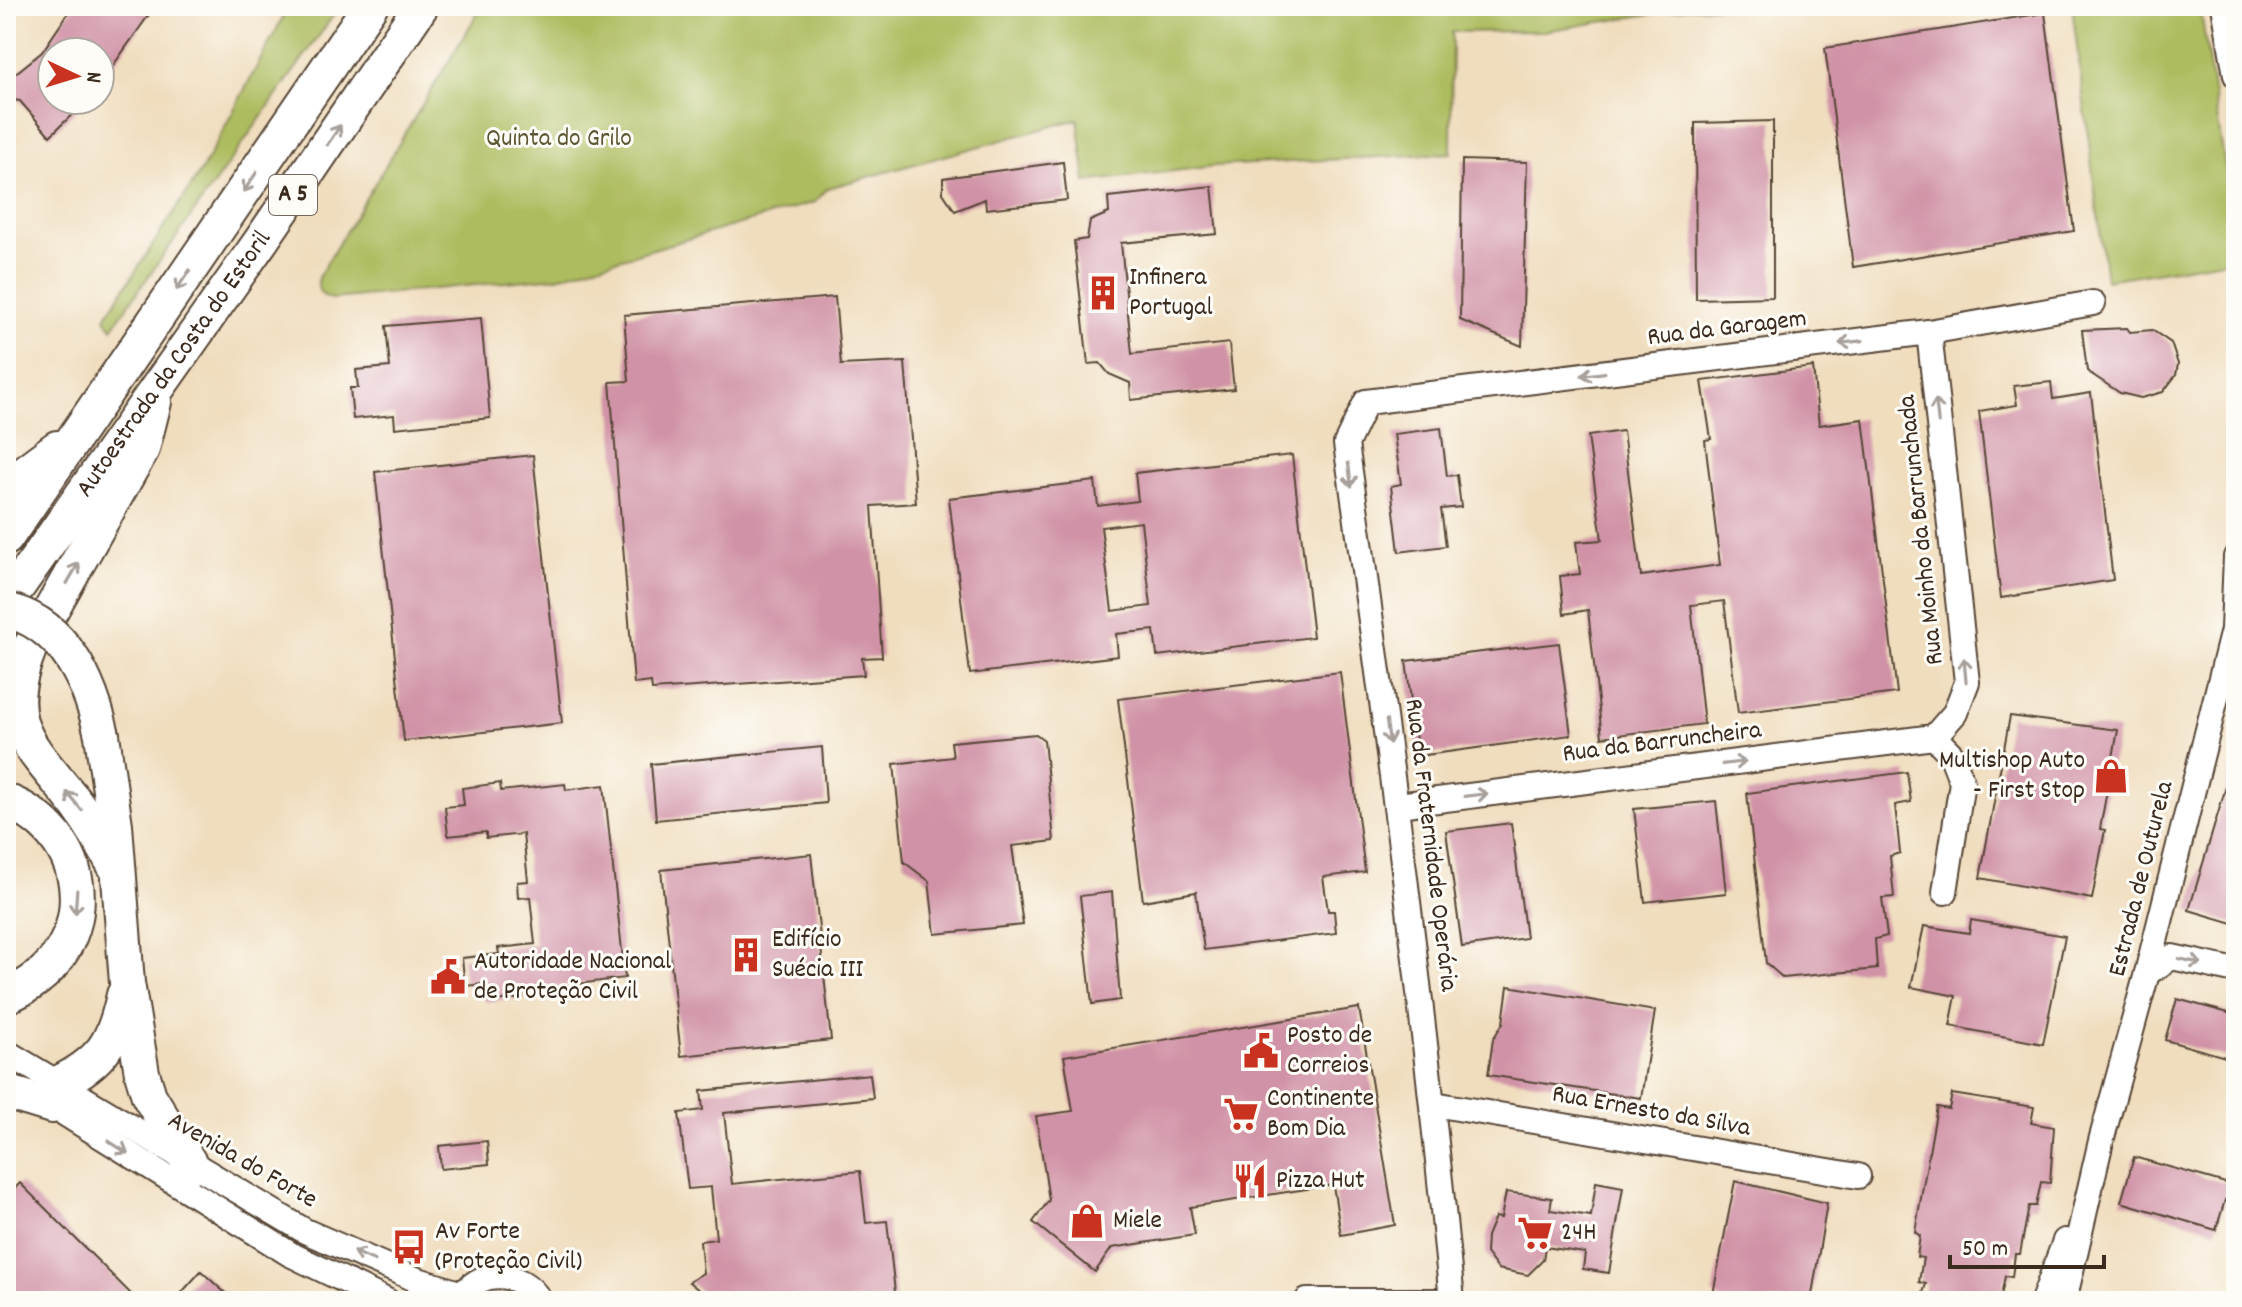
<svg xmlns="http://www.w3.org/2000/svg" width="2242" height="1307" font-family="Dekko,sans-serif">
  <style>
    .green { fill: #adbc5f; stroke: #74733e; stroke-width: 2 }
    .building { fill: #d092a6; fill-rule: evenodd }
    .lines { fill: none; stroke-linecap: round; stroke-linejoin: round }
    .minor-casing { stroke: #564536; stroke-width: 28 }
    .highway-casing { stroke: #564536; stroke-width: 38 }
    .minor { stroke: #fff; stroke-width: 24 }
    .highway { stroke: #fff; stroke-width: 34 }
    .highway-bridge-casing { stroke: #564536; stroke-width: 38; stroke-linecap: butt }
    .highway-bridge { stroke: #fff; stroke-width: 34 }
    .oneway { stroke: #a79f9a }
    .labels { text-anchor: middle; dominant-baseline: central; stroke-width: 6; stroke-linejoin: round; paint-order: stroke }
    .shield { fill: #fdfcf7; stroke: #75695f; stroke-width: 2 }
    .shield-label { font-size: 24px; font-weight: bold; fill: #3b2a1e }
    .park-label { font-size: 26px; fill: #5d5632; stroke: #fdfcf7 }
    .poi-label { font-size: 26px; fill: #3b2a1e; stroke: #fdfcf7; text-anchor: start }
    .street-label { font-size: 26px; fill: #3b2a1e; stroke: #fdfcf7 }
  </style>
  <rect width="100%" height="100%" fill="#fdfcf7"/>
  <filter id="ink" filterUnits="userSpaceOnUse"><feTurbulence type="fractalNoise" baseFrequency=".0125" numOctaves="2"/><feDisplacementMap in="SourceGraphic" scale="16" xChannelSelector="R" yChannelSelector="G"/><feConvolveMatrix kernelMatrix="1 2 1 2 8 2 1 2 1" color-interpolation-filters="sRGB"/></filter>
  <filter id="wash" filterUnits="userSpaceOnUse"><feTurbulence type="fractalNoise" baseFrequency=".006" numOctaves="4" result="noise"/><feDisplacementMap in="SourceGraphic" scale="32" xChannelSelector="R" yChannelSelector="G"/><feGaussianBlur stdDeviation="1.8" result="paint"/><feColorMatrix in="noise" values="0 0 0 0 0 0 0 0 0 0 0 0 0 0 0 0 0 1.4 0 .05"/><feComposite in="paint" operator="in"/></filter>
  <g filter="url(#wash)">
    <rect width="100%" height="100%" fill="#f0ddbe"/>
    <g class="green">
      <polygon points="289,6 340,6 112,328 105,318 203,168"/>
      <path d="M 482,6 L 1736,6 L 1688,8 L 1544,31 L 1452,32 L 1451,153 L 1215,166 L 1086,182 L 1078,119 L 828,188 L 815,202 L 557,277 L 332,299 C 319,296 316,289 319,276 Z"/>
      <polygon points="2072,6 2200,6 2226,173 2229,260 2106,280"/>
    </g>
    <g id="blocks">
      <g class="building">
        <polygon points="73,6 155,6 100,84 100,52 52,52 52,100 87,100 50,136 20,101 6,99 6,81 42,52"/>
        <polygon points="2045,13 2074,231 1853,267 1825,48"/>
        <polygon points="1773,121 1773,297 1696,299 1695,123"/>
        <polygon points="1462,160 1527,162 1522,346 1460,320"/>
        <polygon points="1063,162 1067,200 986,209 985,199 955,211 943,193 943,178"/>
        <polygon points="1212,186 1217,234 1121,243 1132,354 1229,343 1234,389 1131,400 1130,383 1109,374 1100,363 1088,364 1074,241 1087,239 1090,221 1109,213 1108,197"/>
        <polygon points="835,297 841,365 905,362 916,503 872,506 882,657 862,658 864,675 652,690 651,682 634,684 610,382 629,381 624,315"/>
        <polygon points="481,318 490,418 395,428 394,415 353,419 350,388 358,388 356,370 390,367 386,326"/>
        <polygon points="2127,328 2130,332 2152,330 2171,343 2178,364 2176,375 2163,392 2141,398 2120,393 2087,371 2082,330"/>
        <polygon points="1813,367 1819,425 1863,419 1897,693 1738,713 1724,601 1691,605 1704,724 1602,737 1588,610 1564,614 1560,576 1580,574 1576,542 1602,540 1588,436 1623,431 1641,576 1720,565 1705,440 1711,439 1702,381"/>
        <polygon points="2051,382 2053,399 2091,393 2113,580 2001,598 1979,411 2017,405 2014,386"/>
        <polygon points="1441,428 1447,476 1457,475 1461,507 1441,509 1446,546 1399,552 1391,486 1401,484 1394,434"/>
        <polygon points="533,455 562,723 404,741 375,472"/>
        <path d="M 1292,455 L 1313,637 L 1157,656 L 1154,630 L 1116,634 L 1118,656 L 970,674 L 949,498 L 1095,481 L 1098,506 L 1138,501 L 1135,473 ZM 1141,522 L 1151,606 L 1112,611 L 1101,527 Z"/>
        <polygon points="1559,643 1571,735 1418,756 1406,661"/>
        <polygon points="1340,672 1365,872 1323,877 1328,911 1334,911 1336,933 1204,950 1196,892 1143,901 1118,699"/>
        <polygon points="2010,716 2118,730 2100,829 2105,830 2092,899 1980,878"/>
        <polygon points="1036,734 1044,740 1054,841 1012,846 1023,925 935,934 929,881 904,862 894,764 953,757 951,742"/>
        <polygon points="822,747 826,803 656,820 651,764"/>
        <polygon points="2232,767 2236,767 2236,924 2189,910"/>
        <polygon points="1907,772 1911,802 1895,805 1900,853 1890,856 1894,897 1882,898 1887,936 1875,939 1877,969 1783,978 1766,963 1747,793"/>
        <polygon points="500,783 501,791 565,784 566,790 604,785 625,978 522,991 523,998 485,1002 483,984 465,986 462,958 499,954 498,948 535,944 530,897 518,898 517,882 528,881 523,834 486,838 486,832 448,836 445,807 464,805 462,788"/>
        <polygon points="1716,801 1726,893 1645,902 1634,809"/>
        <polygon points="1511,823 1526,938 1462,947 1446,831"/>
        <polygon points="811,854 831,1040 681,1056 661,870"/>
        <polygon points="1112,892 1120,1000 1092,1004 1080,896"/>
        <polygon points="1971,920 2065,936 2043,1044 1950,1026 1956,996 1911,987 1924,926 1969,933"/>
        <polygon points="1508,986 1655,1011 1641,1098 1488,1075 1493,1039 1503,1023"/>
        <polygon points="2177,999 2236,1015 2236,1060 2165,1040"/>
        <polygon points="1359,1008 1395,1225 1341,1235 1333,1185 1190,1207 1195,1235 1112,1248 1095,1272 1033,1222 1049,1200 1036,1116 1073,1111 1064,1056"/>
        <polygon points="870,1074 873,1098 724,1113 732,1184 860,1171 866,1223 887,1221 896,1301 706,1301 705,1295 689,1282 703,1273 700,1241 716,1239 711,1187 688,1189 679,1113 703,1110 701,1091"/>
        <polygon points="1952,1094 2034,1107 2031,1123 2054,1127 2050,1183 2041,1182 2036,1206 2029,1206 2020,1254 2015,1254 2012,1277 2005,1276 2000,1301 1933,1301 1922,1296 1926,1284 1919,1282 1923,1258 1917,1257 1920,1236 1915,1232 1937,1107 1949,1109"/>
        <polygon points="487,1141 489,1164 441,1169 439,1146"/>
        <polygon points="2134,1157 2236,1186 2236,1203 2225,1200 2216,1230 2121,1202"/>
        <polygon points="1735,1181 1827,1203 1811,1301 1722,1301 1713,1294"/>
        <polygon points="1596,1182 1623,1187 1609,1273 1583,1269 1585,1253 1545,1247 1543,1260 1528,1275 1498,1269 1486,1253 1487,1236 1495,1217 1501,1218 1506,1192 1552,1198 1550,1210 1591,1216"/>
        <polygon points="20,1183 138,1301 6,1301 6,1198"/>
        <polygon points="201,1271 234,1301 174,1301"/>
      </g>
    </g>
  </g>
  <g filter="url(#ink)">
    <use href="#blocks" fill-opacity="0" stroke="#564536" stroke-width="2"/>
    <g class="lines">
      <g class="minor-casing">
        <g id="minor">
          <polyline points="2224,6 2236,75"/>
          <polyline points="1929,332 1967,682 1955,713 1934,737"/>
          <polyline points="2233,629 2236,557"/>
          <polyline points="1934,737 1951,754 1962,782 1945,892"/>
          <polyline points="1398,805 1934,737"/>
          <polyline points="2147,973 2172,957 2236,971"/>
          <polyline points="6,1052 305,1231 415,1279 462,1294"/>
          <polyline points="40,1098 290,1254 387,1301"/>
          <polyline points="1434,1104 1858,1176"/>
          <path d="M 459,1301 C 477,1267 521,1269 540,1301"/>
          <polyline points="1307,1301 1446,1301"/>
          <path d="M 1452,1301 C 1425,1014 1387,729 1346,444 L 1366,402 L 1929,332 L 2093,303"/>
          <polyline points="2043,1301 2065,1241"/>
          <polyline points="2064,1301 2101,1141 2147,973 2236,618"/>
        </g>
      </g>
      <g class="highway-casing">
        <g id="highway">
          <polyline points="6,486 57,448"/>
          <polyline points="6,538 370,6"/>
          <path id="s1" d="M 6,603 L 261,241 L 421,6"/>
          <polyline points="102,735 115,825 127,983 142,1073 149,1096 191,1166"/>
          <path d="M 6,801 C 101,838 100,959 6,996"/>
          <path d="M 115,866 C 102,843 89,819 72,798 C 28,744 0,723 29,649 L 142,449 L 154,402"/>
          <path d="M 59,1083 C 103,1061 114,1042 124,995"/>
          <polyline points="6,1092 52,1106"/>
        </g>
      </g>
      <use href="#minor" class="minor"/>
      <use href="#highway" class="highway"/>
      <g class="highway-bridge-casing">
        <path id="highway-bridge" d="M 6,610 C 65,624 90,682 102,735"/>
      </g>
      <use href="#highway-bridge" class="highway-bridge"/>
    </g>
    <defs><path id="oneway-shaft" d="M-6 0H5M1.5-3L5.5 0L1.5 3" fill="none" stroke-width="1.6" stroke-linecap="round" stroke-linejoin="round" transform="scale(2)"/></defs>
    <g class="oneway">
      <use href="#oneway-shaft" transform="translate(334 135) rotate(-56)"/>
      <use href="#oneway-shaft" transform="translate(250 182) rotate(124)"/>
      <use href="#oneway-shaft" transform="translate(183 280) rotate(124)"/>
      <use href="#oneway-shaft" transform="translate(1851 342) rotate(173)"/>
      <use href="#oneway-shaft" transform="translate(1593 374) rotate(173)"/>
      <use href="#oneway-shaft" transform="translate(1937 411) rotate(-96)"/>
      <use href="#oneway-shaft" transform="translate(1350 475) rotate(82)"/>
      <use href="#oneway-shaft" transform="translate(73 573) rotate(-60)"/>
      <use href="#oneway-shaft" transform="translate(1965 670) rotate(-95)"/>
      <use href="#oneway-shaft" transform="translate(1388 732) rotate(82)"/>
      <use href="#oneway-shaft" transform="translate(1734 763) rotate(-7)"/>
      <use href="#oneway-shaft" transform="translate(1476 795) rotate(-7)"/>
      <use href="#oneway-shaft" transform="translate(74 801) rotate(-130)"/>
      <use href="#oneway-shaft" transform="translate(76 902) rotate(94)"/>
      <use href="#oneway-shaft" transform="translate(2190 961) rotate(12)"/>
      <use href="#oneway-shaft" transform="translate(118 1147) rotate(32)"/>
      <use href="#oneway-shaft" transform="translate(364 1256) rotate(-156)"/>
    </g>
  </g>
  <defs>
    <g id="building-bare" transform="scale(2.76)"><path d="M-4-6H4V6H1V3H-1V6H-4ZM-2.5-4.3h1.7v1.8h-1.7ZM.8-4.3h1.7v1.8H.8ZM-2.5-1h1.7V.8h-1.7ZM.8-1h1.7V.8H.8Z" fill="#c8321e" stroke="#fdfcf7" stroke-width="2.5" paint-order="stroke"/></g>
    <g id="shop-bare" transform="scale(2.76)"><path d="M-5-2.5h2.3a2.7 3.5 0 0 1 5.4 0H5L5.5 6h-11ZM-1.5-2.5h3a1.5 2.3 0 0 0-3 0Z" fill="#c8321e" stroke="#fdfcf7" stroke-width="2.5" paint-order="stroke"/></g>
    <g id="civic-bare" transform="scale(2.76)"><path d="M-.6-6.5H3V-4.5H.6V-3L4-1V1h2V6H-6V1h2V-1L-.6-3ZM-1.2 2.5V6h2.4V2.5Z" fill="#c8321e" stroke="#fdfcf7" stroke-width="2.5" paint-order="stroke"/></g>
    <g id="supermarket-bare" transform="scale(2.76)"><path d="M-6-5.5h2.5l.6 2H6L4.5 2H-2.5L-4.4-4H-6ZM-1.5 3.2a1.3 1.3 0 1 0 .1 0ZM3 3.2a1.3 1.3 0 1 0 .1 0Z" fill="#c8321e" stroke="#fdfcf7" stroke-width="2.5" paint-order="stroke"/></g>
    <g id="restaurant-bare" transform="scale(2.76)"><path d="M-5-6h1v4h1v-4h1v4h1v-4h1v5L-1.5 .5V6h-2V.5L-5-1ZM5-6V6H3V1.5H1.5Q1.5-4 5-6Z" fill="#c8321e" stroke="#fdfcf7" stroke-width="2.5" paint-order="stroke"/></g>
    <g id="bus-bare" transform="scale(2.76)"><path d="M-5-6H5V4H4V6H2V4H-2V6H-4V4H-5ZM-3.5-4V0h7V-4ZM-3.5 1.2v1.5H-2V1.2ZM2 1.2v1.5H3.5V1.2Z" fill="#c8321e" stroke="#fdfcf7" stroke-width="2.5" paint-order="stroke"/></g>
  </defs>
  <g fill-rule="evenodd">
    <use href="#building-bare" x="1103" y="293"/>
    <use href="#shop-bare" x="2111" y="776"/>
    <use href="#building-bare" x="746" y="955"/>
    <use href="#civic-bare" x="448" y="977"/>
    <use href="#civic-bare" x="1261" y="1051"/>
    <use href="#supermarket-bare" x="1241" y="1114"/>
    <use href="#restaurant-bare" x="1250" y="1181"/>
    <use href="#shop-bare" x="1087" y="1221"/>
    <use href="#supermarket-bare" x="1535" y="1233"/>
    <use href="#bus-bare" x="409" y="1247"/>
  </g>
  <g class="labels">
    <rect class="shield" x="269" y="175" width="48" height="40" rx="6"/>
    <g class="shield-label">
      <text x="293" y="195">A 5</text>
    </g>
    <g class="park-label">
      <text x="559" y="139">Quinta do Grilo</text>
    </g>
    <g class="poi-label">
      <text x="1129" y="278">Infinera<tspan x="1129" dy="30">Portugal</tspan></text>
      <text x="2085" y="761" text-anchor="end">Multishop Auto<tspan x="2085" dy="30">- First Stop</tspan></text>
      <text x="772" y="940">Edifício<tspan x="772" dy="30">Suécia III</tspan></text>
      <text x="474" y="962">Autoridade Nacional<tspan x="474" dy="30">de Proteção Civil</tspan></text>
      <text x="1287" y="1036">Posto de<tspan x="1287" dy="30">Correios</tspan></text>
      <text x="1267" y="1099">Continente<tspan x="1267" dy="30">Bom Dia</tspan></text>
      <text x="1276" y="1181">Pizza Hut</text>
      <text x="1113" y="1221">Miele</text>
      <text x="435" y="1232">Av Forte<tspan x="435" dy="30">(Proteção Civil)</tspan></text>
      <text x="1561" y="1233">24H</text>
    </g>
    <g class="street-label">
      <text transform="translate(1727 329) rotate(-7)">Rua da Garagem</text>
      <text stroke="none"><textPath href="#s1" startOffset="292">Autoestrada da Costa do Estoril</textPath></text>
      <text transform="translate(1922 530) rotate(-96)">Rua Moinho da Barrunchada</text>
      <text transform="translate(1662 743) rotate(-7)">Rua da Barruncheira</text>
      <text transform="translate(1430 845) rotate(83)">Rua da Fraternidade Operária</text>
      <text transform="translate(2142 879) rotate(-76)">Estrada de Outurela</text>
      <text transform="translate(1651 1112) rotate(10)">Rua Ernesto da Silva</text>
      <text transform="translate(242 1161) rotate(30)">Avenida do Forte</text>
    </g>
  </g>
  <rect width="2242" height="1307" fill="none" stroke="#fdfcf7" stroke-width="32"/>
  <g transform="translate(76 76) rotate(94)"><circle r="38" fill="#fdfcf7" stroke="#afa8a0" stroke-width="2"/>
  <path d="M0-6L14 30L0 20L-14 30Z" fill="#c8321e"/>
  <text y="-12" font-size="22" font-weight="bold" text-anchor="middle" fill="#3b2a1e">N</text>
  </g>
  <path d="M1950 1255v12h154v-12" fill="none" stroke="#3b2a1e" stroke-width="4"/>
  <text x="1962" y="1255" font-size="24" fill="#3b2a1e" stroke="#fdfcf7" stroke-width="6" paint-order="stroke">50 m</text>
</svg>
